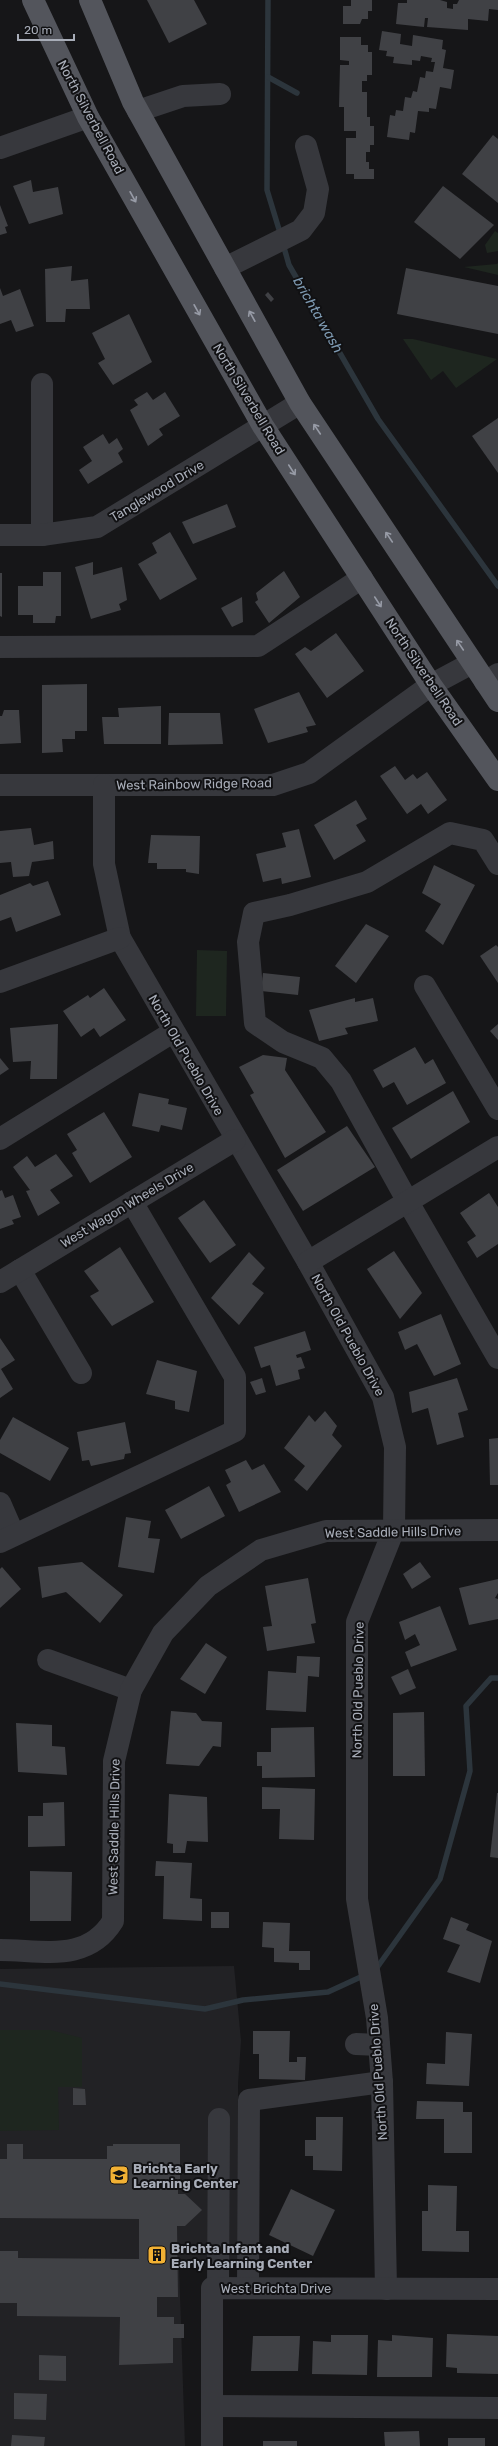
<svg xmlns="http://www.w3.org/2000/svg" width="498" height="2446" font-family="Rubik,sans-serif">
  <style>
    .built { fill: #222225 }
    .green { fill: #1e261f }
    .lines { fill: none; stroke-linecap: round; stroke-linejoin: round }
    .stream { stroke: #2c353c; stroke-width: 5.5 }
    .building { fill: #404145 }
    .minor { stroke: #37383d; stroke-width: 22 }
    .major { stroke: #53555c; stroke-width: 22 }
    .oneway { stroke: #979ba6 }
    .labels { text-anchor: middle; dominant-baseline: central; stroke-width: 4; stroke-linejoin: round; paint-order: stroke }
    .street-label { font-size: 13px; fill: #a8adb8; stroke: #111113 }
    .poi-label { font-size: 13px; font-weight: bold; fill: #a8adb8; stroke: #111113; text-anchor: start }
    .water-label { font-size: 14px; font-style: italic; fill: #7f9bb3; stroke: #111113 }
  </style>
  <rect width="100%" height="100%" fill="#161618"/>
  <polygon class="built" points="234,1966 241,2041 238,2084 239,2266 179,2265 185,2446 0,2446 0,1969"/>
  <g class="green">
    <polygon points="495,231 498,233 498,251 487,253 485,245"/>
    <polygon points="498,263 498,275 464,267 497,264"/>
    <polygon points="403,339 413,339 497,359 456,388 443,371 431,380"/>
    <polygon points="197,950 227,951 226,1016 196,1016"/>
    <polygon points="0,2030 50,2030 82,2038 82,2087 58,2087 59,2130 0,2131"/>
  </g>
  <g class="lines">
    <g class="stream">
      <polyline points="268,0 267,190 281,236"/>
      <polyline points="268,77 297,93"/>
      <polyline points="283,244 289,265 378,419 498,586"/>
      <polyline points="376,1969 440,1879 470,1771 466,1706 491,1678 498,1678"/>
      <polyline points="0,1984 205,2009 243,2000 328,1992 365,1975"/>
    </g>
  </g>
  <g class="building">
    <polygon points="147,0 194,0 207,24 169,43"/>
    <polygon points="351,0 372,0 372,11 368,11 368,19 362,19 360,24 343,24 343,6 351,6"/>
    <polygon points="407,0 440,0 447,2 447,8 453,9 453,4 457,4 459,0 498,0 498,10 489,9 488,21 468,19 468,30 427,27 428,18 425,18 424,27 396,24 398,3 407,3"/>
    <polygon points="382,31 401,34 400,44 412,46 413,35 443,40 442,49 446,50 443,68 454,70 451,89 440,87 436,109 429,108 429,112 418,111 415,133 410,132 409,140 387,137 390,115 395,116 396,110 403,111 405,97 411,98 413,91 417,92 420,77 425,78 426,71 433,72 435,62 431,62 432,58 421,56 420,61 412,60 412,65 393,63 394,57 386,56 387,51 379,50"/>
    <polygon points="340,37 361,37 361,45 368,45 368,52 372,52 372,75 367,75 367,81 362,81 362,92 367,92 367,117 370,117 370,126 374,126 374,145 370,145 370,152 366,152 366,162 369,162 369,169 374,169 374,179 354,179 354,174 346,174 346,138 356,138 356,131 344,131 344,107 339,107 340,65 349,65 349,61 340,60"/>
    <polygon points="493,135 498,139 498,203 462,174"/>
    <polygon points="31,180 33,192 58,187 63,214 29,224 13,186"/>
    <polygon points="443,186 494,225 460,259 414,222"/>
    <polygon points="0,205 8,226 5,227 7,233 0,235"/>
    <polygon points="72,266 71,281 88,279 90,309 66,309 65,322 46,322 45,269"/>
    <polygon points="406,268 498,286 498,334 397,314"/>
    <polygon points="0,288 3,296 20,289 34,326 16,332 11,320 0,324"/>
    <polygon points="268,292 274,299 271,302 265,295"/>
    <polygon points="129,314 152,362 113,385 98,363 105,359 92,333"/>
    <polygon points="147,392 153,400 165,392 180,416 159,429 163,435 148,446 130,410 138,405 134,400"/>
    <polygon points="498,418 498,473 472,436"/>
    <polygon points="103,434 109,444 117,438 123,449 118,453 123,462 88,484 79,470 92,461 83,447"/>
    <polygon points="227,504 236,527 193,544 182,522"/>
    <polygon points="170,532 197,579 160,600 138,564 157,553 152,543"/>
    <polygon points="93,562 93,575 122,567 127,600 119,604 121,610 91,619 75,567"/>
    <polygon points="284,571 300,597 269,623 255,602 258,600 256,593"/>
    <polygon points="43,572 61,572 61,616 56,616 55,623 33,623 33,615 18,615 18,586 43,586"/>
    <polygon points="0,573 2,573 2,617 0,616"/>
    <polygon points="242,597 243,622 232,627 221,608"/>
    <polygon points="336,633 364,671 327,698 295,654 305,647 311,651"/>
    <polygon points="87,684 87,731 75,731 75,739 62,739 63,752 42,753 42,685"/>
    <polygon points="299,692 316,725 306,727 308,732 268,743 254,709"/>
    <polygon points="161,706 161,744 104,744 102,717 119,717 118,708"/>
    <polygon points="4,710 19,710 21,743 0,744 0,716 2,716"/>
    <polygon points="169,713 220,713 223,744 168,745"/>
    <polygon points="395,766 405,780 413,774 417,779 427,772 447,800 428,814 421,804 407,814 380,776"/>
    <polygon points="356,800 367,819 356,825 366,841 334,860 314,825"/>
    <polygon points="31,828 34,845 53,841 54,859 32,862 29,876 13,877 11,862 0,863 0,831"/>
    <polygon points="299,829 311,877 282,884 281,878 263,882 256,854 286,847 282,833"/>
    <polygon points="151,835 200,836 199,874 186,872 186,869 157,869 157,863 148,863"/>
    <polygon points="434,865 475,885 443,945 425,931 441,904 422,893"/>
    <polygon points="48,881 61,915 16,932 11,917 0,921 0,895 30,883 33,886"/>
    <polygon points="366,924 389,936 356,983 335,966"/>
    <polygon points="496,945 498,947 498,983 480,956"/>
    <polygon points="263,973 300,977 298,995 261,991"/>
    <polygon points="104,988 126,1020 100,1037 94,1028 81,1037 63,1011 88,995 90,998"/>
    <polygon points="355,998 355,1002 373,998 378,1021 345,1028 348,1034 319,1041 309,1010"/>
    <polygon points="58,1024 57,1079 30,1079 31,1061 13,1062 10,1028"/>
    <polygon points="498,1024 498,1040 490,1031"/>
    <polygon points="415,1047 425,1064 433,1059 446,1083 407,1105 394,1082 383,1088 373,1070"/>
    <polygon points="263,1055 287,1058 285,1070 326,1132 285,1158 250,1095 254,1093 239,1067"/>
    <polygon points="0,1058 9,1069 0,1075"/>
    <polygon points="453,1091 470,1122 411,1159 392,1128"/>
    <polygon points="139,1093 169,1099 168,1104 187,1108 182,1130 161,1125 159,1132 132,1126"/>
    <polygon points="104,1112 132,1157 90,1183 72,1153 77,1150 67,1134"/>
    <polygon points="347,1126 375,1167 303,1211 277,1170"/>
    <polygon points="56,1154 73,1176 50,1190 60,1203 38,1216 26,1191 30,1190 13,1167 27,1156 35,1167"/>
    <polygon points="2,1190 5,1198 13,1195 21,1217 12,1220 14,1224 0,1229 0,1191"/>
    <polygon points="489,1193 498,1207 498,1244 477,1258 467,1242 476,1236 460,1213"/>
    <polygon points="204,1200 236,1245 210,1263 178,1218"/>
    <polygon points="120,1247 154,1302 112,1326 90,1296 99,1291 84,1271"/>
    <polygon points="394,1251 422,1293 400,1319 367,1269"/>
    <polygon points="249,1252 265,1268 252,1284 264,1293 239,1325 211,1298"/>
    <polygon points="441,1314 461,1364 434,1376 417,1344 405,1350 398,1332"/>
    <polygon points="305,1331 311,1350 296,1355 297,1358 301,1357 305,1368 298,1370 300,1379 276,1386 270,1365 261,1368 254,1347"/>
    <polygon points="0,1338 15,1360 1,1369 13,1389 0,1398"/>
    <polygon points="157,1360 197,1371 189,1412 175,1409 175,1401 146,1394"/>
    <polygon points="262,1378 266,1392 256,1395 250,1382"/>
    <polygon points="457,1378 468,1410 458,1413 464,1437 437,1445 428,1408 412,1413 409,1392"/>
    <polygon points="325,1411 337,1426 332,1435 342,1446 307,1491 294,1480 305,1466 284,1448 309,1415 315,1422"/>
    <polygon points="13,1417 69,1448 50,1481 0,1453 0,1440"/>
    <polygon points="125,1422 131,1453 125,1454 124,1459 91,1466 89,1460 82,1461 77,1432"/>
    <polygon points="498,1438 498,1485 490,1485 489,1439"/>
    <polygon points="246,1460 252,1470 264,1464 281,1492 239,1512 226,1485 231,1482 225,1470"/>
    <polygon points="209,1486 225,1516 181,1539 165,1510"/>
    <polygon points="126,1517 151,1521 148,1538 160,1539 154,1573 118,1567"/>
    <polygon points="82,1562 123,1595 100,1623 66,1592 42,1598 38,1567"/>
    <polygon points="420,1562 431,1577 412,1589 403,1574"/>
    <polygon points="2,1567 21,1589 0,1608 0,1569"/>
    <polygon points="308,1578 316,1623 311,1624 315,1643 267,1651 263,1627 272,1626 265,1586"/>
    <polygon points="498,1579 498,1593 495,1598 498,1599 498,1619 469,1625 459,1588"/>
    <polygon points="440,1606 457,1650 411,1667 405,1652 420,1645 415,1634 405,1640 399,1622"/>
    <polygon points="206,1643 227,1657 205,1694 180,1679"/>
    <polygon points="297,1656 320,1657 319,1677 308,1676 306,1712 266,1710 268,1671 296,1673"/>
    <polygon points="408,1669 416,1688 400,1695 391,1677"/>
    <polygon points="171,1711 196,1713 202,1721 222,1722 221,1747 213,1746 199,1766 166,1764"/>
    <polygon points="424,1712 425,1776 393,1776 393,1713"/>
    <polygon points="16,1723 52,1725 52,1746 65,1747 67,1775 18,1772"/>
    <polygon points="314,1727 315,1777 262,1778 262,1766 257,1766 257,1752 271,1752 271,1728"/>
    <polygon points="262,1787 315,1789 314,1840 279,1839 280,1809 262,1809"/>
    <polygon points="497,1793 498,1793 498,1858 490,1857"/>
    <polygon points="169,1794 207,1797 208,1842 187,1841 185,1853 173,1853 173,1844 167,1843"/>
    <polygon points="64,1802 65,1846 28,1847 28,1816 43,1816 43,1803"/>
    <polygon points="156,1861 192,1863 190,1898 202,1899 202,1921 163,1919 164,1876 155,1876"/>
    <polygon points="30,1871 72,1872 71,1921 30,1921"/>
    <rect x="211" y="1912" width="18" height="16"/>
    <polygon points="451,1917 469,1924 466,1930 492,1941 480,1983 447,1972 460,1945 443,1939"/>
    <polygon points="263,1922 290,1923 289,1951 310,1951 310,1970 299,1970 299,1963 274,1962 274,1948 262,1947"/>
    <polygon points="253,2031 290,2031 289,2062 297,2062 297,2057 306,2057 305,2080 259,2079 259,2054 253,2054"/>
    <polygon points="446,2032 472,2034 469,2086 426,2084 427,2063 445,2064"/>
    <polygon points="73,2088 85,2089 86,2105 73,2105"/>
    <polygon points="417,2101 463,2102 463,2112 472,2112 472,2153 444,2153 444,2119 416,2119"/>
    <polygon points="316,2117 343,2117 342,2171 313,2170 313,2156 305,2156 305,2140 316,2140"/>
    <polygon points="7,2144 23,2144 23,2159 107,2159 107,2146 113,2146 113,2144 180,2144 180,2187 178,2187 178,2194 185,2194 202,2210 185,2226 177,2226 178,2297 157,2297 157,2317 174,2317 174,2324 184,2324 184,2338 173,2338 173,2363 119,2365 120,2317 17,2316 17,2303 0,2303 0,2251 18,2251 18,2258 139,2259 139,2219 0,2218 0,2159 7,2159"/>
    <polygon points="428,2185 457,2186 456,2231 469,2231 469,2252 422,2251 422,2211 428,2211"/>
    <polygon points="291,2189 335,2210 313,2256 269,2235"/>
    <polygon points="447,2334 498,2336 498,2374 457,2373 457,2368 446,2367"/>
    <polygon points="331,2335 368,2335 367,2375 312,2374 313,2341 331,2342"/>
    <polygon points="392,2335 433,2338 432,2377 377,2377 378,2340 392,2341"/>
    <polygon points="253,2336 300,2336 298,2371 251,2371"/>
    <polygon points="39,2355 66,2356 66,2381 39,2380"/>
    <polygon points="14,2393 47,2394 46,2420 14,2419"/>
    <polygon points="419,2431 420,2446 385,2446 384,2432"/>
    <polygon points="12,2435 45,2437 44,2446 11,2446"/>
    <rect x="448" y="2438" width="37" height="8"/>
    <rect x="263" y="2441" width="34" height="5"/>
  </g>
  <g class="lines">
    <g class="minor">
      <polyline points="138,111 183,96 220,94"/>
      <polyline points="0,148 88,117"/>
      <polyline points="225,268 301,230 314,213 318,189 306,146"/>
      <polyline points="42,384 42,535"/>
      <polyline points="0,535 42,535 97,527 300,403"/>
      <polyline points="0,647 258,646 362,578"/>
      <polyline points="485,682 498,674"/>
      <polyline points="0,785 273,785 309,773 431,685 472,663"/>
      <polyline points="104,785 104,864 120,938 308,1262 383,1397 395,1447 394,1529 357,1622 357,1899 377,2018 382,2082 386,2289"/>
      <polyline points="498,864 483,840 450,833 367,882 290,905 254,913 248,942 255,1023 283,1042 322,1058 341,1081 408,1202 498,1358"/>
      <polyline points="0,982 120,938"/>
      <polyline points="425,986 498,1109"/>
      <polyline points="0,1139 173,1032"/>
      <polyline points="308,1262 498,1147"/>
      <polyline points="20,1270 81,1373"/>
      <polyline points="0,1282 235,1140"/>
      <polyline points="0,1503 14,1535"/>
      <polyline points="0,1542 235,1431 235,1377 132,1202"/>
      <polyline points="48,1660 131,1690"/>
      <path d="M 0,1950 C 43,1950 87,1963 113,1921 L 114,1761 L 131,1690 L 163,1633 L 208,1586 L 261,1550 L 326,1531 L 498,1530"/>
      <polyline points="356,2044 379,2045"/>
      <polyline points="218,2288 219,2119"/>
      <polyline points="248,2288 249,2100 382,2082"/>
      <polyline points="212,2406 498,2408"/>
      <polyline points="212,2446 212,2288 498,2289"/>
    </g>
    <g class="major">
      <polyline points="33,0 88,117 263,426 431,685 498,780"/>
      <polyline points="90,0 133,102 300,403 498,701"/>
    </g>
  </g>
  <defs><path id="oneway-shaft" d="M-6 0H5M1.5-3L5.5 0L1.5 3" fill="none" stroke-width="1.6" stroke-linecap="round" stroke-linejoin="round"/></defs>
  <g class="oneway">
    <use href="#oneway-shaft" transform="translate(133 197) rotate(61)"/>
    <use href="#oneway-shaft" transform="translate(197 310) rotate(61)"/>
    <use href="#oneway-shaft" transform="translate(252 316) rotate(-119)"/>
    <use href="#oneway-shaft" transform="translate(317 429) rotate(-124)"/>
    <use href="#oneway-shaft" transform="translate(292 470) rotate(57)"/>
    <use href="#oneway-shaft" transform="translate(389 537) rotate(-124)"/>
    <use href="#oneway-shaft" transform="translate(378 602) rotate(57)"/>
    <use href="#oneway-shaft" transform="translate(460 645) rotate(-124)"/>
  </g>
  <defs>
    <g id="school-square" transform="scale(1)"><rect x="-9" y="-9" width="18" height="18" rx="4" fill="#f2b134" stroke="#111113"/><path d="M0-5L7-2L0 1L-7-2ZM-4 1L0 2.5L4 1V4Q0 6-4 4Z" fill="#111"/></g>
    <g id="building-square" transform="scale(1)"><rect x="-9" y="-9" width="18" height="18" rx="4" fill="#f2b134" stroke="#111113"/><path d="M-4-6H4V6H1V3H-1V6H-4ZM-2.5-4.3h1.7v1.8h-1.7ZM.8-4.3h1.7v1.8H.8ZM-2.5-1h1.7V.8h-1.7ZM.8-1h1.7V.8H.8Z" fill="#111"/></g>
  </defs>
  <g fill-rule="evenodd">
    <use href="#school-square" x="119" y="2175"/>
    <use href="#building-square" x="157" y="2255"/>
  </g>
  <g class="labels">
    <g class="street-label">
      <text transform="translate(91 117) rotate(62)">North Silverbell Road</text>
      <text transform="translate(249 399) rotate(59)">North Silverbell Road</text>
      <text transform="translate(157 491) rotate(-31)">Tanglewood Drive</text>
      <text transform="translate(424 672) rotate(56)">North Silverbell Road</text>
      <text transform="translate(194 784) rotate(-1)">West Rainbow Ridge Road</text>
      <text transform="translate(186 1055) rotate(60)">North Old Pueblo Drive</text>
      <text transform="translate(127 1205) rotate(-31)">West Wagon Wheels Drive</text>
      <text transform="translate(348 1335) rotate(61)">North Old Pueblo Drive</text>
      <text transform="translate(393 1532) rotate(-1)">West Saddle Hills Drive</text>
      <text transform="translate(358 1690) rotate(-89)">North Old Pueblo Drive</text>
      <text transform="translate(114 1827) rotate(-89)">West Saddle Hills Drive</text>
      <text transform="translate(378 2072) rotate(-94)">North Old Pueblo Drive</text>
      <text x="276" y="2288">West Brichta Drive</text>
    </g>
    <g class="poi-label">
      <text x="133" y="2168">Brichta Early<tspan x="133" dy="15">Learning Center</tspan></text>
      <text x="171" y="2248">Brichta Infant and<tspan x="171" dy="15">Early Learning Center</tspan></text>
    </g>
    <g class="water-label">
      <text transform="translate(318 315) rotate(60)">brichta wash</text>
    </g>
  </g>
  <path d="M18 34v6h56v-6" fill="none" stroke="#a8adb8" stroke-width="2"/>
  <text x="24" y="34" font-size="12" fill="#a8adb8" stroke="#111113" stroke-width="3" paint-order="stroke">20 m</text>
</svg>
